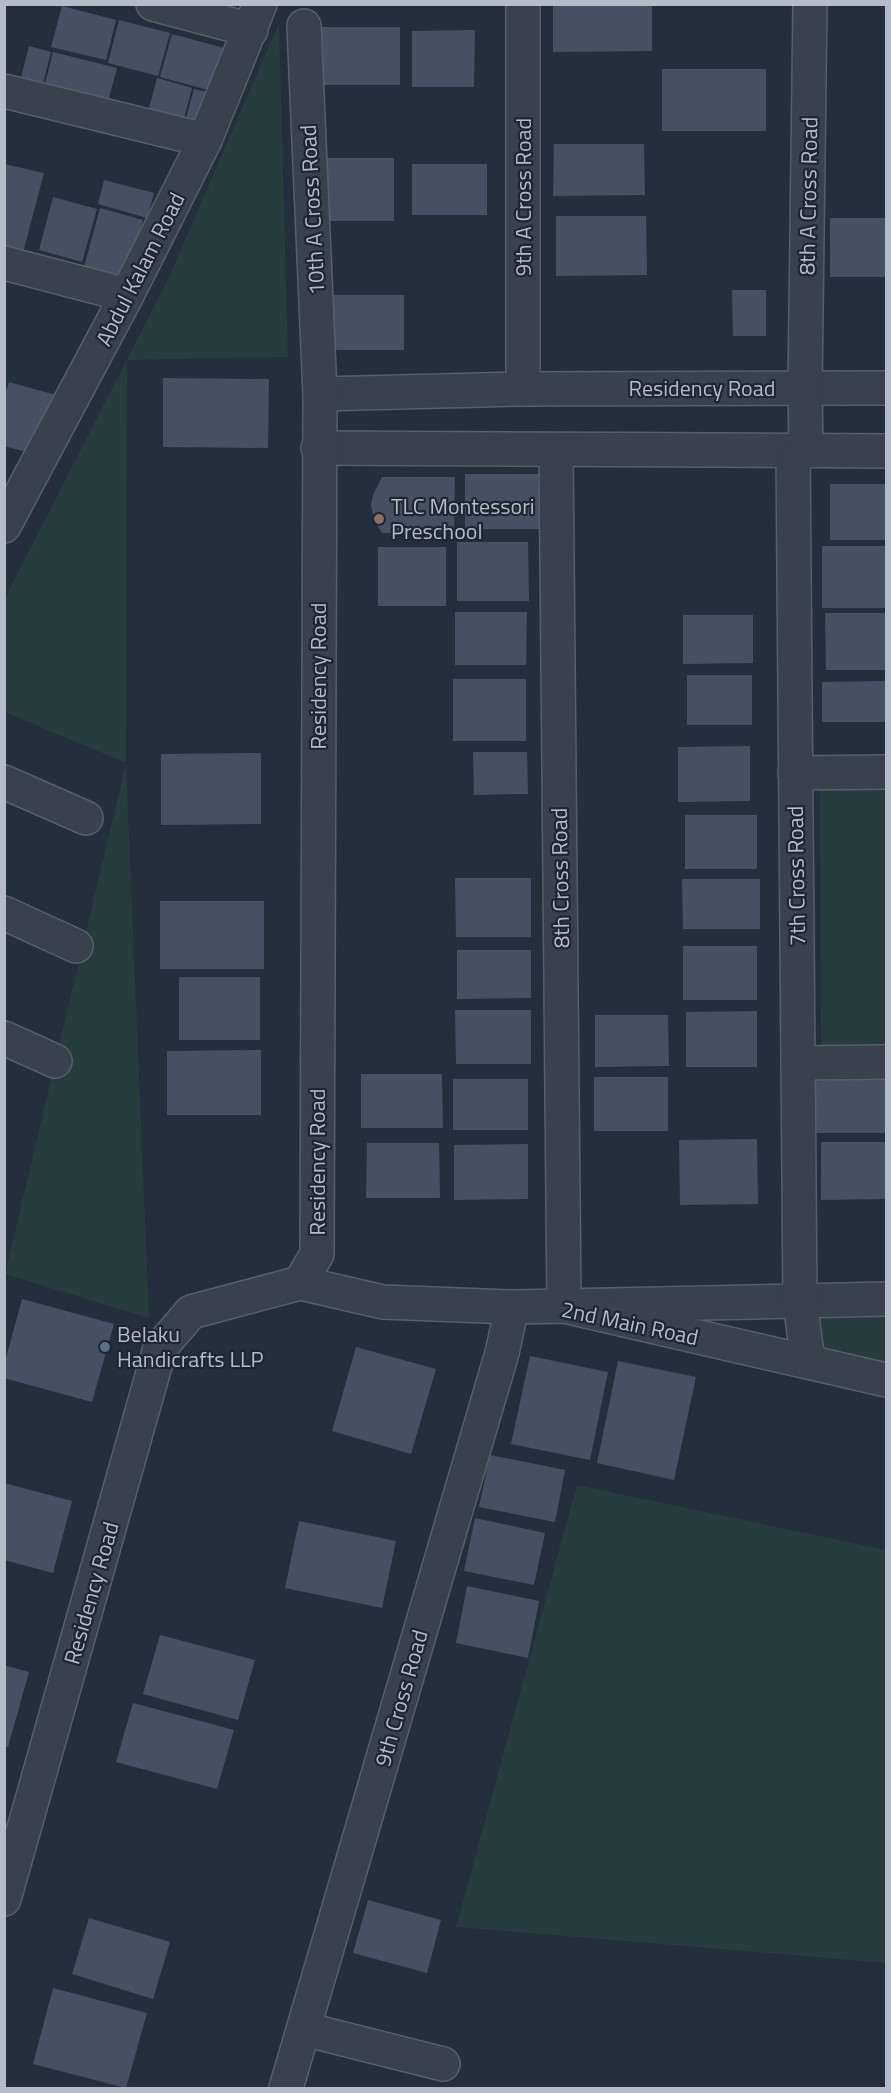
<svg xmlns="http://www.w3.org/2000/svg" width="891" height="2093" font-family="'Titillium Web',sans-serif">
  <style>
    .green { fill: #263c3f }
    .building { fill: #455162 }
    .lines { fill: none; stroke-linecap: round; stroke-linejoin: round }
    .minor-casing { stroke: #565f6c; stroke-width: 36 }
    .minor { stroke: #38414e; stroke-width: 33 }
    .education-dot { fill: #8d6e63; stroke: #1d2633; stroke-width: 2 }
    .service-dot { fill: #5c6f8a; stroke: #1d2633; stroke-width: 2 }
    .labels { text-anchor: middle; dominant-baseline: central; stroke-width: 4.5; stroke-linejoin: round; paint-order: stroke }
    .street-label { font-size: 22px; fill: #b4bcc9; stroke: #1d2633 }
    .poi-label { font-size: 22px; fill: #b4bcc9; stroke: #1d2633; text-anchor: start }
  </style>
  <rect width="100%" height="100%" fill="#242f3e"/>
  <g class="green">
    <polygon points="279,23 288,357 127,360 126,763 149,1318 5,1274 126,763 5,712 5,598 169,277"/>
    <polygon points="886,789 886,1045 821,1045 820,790"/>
    <polygon points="819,1314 886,1315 886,1364 816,1349"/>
    <polygon points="577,1485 886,1550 886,1963 456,1927"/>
  </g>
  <g class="building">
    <polygon points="553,4 652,4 652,51 553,52"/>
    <polygon points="62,6 116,20 106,60 51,47"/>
    <polygon points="119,20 170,33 158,76 108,63"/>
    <rect x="318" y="27" width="82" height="58"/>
    <polygon points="475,30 474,87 412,87 412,31"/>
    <polygon points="172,34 224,48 212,91 160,77"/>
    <polygon points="29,46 51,52 41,91 19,85"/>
    <polygon points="53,52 117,68 106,109 43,92"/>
    <rect x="662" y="69" width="104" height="62"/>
    <polygon points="157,78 192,88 181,129 146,119"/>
    <polygon points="194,89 215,94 203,135 183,129"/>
    <polygon points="554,144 644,144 645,195 553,196"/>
    <rect x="327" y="158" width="67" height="63"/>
    <polygon points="4,164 44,173 22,256 4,251"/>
    <rect x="412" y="164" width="75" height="51"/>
    <polygon points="104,180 154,193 147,218 98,204"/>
    <polygon points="53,197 97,209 82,262 39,250"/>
    <polygon points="100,208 143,220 127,279 84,267"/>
    <polygon points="556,216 646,216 647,275 556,276"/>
    <rect x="830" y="218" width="56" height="59"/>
    <polygon points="732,290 766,290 766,336 733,336"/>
    <rect x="331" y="295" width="73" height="55"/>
    <polygon points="163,378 269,379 268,448 163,447"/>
    <polygon points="9,382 56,395 38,455 4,446 4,399"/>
    <rect x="465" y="474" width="74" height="55"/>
    <polygon points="382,477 455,477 454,532 382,533 374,520 371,505 373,495"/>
    <rect x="830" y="484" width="56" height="56"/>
    <polygon points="457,542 528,542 529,601 457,601"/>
    <rect x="822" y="546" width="64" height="62"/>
    <rect x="378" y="547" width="68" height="59"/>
    <polygon points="455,612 527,612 526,665 455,665"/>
    <polygon points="825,613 886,613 886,670 826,670"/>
    <polygon points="683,615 753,615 753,663 683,664"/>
    <rect x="687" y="675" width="65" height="50"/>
    <rect x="453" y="679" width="73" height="62"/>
    <polygon points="886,681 886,722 822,722 822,682"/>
    <polygon points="750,746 750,801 678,802 678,747"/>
    <polygon points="473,752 527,752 528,794 474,795"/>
    <polygon points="261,753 261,824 161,825 161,754"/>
    <rect x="685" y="815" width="72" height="54"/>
    <polygon points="455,878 531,878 531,937 456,937"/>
    <polygon points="682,879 760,879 760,929 683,929"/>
    <rect x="160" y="901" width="104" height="68"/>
    <rect x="683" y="946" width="74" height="54"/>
    <polygon points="457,950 531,950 531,998 457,999"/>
    <rect x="179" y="977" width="81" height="63"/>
    <polygon points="455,1010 531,1010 531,1064 456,1064"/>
    <polygon points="757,1011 757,1067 686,1067 686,1012"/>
    <polygon points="595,1015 668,1015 669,1066 595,1067"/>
    <polygon points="261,1050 261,1115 167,1115 167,1051"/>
    <polygon points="361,1074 442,1074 443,1128 361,1128"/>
    <rect x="594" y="1077" width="74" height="54"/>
    <rect x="453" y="1079" width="75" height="51"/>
    <rect x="816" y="1080" width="70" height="53"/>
    <polygon points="757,1139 758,1204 680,1205 679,1140"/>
    <polygon points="821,1142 886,1142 886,1199 821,1200"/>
    <polygon points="367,1143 439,1143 440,1198 366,1198"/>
    <polygon points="528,1144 528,1199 454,1200 454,1145"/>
    <polygon points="22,1299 114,1324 92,1402 4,1378 4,1365"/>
    <polygon points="356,1347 436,1369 411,1454 332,1431"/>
    <polygon points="530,1356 608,1372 590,1460 511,1444"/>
    <polygon points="618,1361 696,1377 674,1480 597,1463"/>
    <polygon points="490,1455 565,1470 555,1522 479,1507"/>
    <polygon points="4,1483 72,1501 53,1573 4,1560"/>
    <polygon points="475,1518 545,1533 534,1585 464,1571"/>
    <polygon points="299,1521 396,1541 382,1608 285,1588"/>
    <polygon points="467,1586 539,1601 528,1658 456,1643"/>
    <polygon points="160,1635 255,1660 238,1720 143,1694"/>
    <polygon points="4,1665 29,1672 8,1747 4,1746"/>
    <polygon points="133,1703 234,1730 217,1789 116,1762"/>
    <polygon points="368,1900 441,1920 427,1973 353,1953"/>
    <polygon points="89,1918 170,1942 153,1999 72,1974"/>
    <polygon points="53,1988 147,2013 126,2088 33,2064"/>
  </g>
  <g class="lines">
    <g class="minor-casing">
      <g id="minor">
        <polyline points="153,4 251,30"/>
        <polyline points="4,91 205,140"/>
        <polyline points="4,263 127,295"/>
        <polyline points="523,389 523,4"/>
        <polyline points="320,394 523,389 886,388"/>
        <polyline points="318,448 886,451"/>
        <polyline points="556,450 564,1306 886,1299"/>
        <polyline points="793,451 800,1302 808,1362"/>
        <polyline points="806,451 805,388 810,4"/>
        <polyline points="4,526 127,295 205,140 260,4"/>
        <polyline points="795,773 886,772"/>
        <polyline points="4,782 86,818"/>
        <polyline points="4,913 76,946"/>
        <polyline points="4,1038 55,1061"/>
        <polyline points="798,1063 886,1062"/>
        <polyline points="300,1283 383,1302 512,1307 564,1306 886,1380"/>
        <polyline points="4,1899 160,1348 191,1312 300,1283 317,1254 320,394 304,26"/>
        <polyline points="304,2029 443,2064"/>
        <polyline points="286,2088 502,1353 512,1307"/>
      </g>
    </g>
    <use href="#minor" class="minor"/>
  </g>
  <circle class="education-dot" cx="379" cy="519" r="6"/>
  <circle class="service-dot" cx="105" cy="1347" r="6"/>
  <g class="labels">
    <g class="street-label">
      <text transform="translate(808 196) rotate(-89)">8th A Cross Road</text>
      <text transform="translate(523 197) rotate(-90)">9th A Cross Road</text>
      <text transform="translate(312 210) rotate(-93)">10th A Cross Road</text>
      <text transform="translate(140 269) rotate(-63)">Abdul Kalam Road</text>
      <text x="702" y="388">Residency Road</text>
      <text transform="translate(318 676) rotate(-90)">Residency Road</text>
      <text transform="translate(796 876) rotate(-91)">7th Cross Road</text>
      <text transform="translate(560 878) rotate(-91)">8th Cross Road</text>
      <text transform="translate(317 1162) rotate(-90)">Residency Road</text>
      <text transform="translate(630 1323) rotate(12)">2nd Main Road</text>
      <text transform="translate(91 1593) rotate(-74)">Residency Road</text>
      <text transform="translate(401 1698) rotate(-74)">9th Cross Road</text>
    </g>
    <g class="poi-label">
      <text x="391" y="506">TLC Montessori<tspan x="391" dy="25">Preschool</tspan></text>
      <text x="117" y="1334">Belaku<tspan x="117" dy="25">Handicrafts LLP</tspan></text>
    </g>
  </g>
  <rect width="891" height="2093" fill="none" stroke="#b4bcc9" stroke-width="12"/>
</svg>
